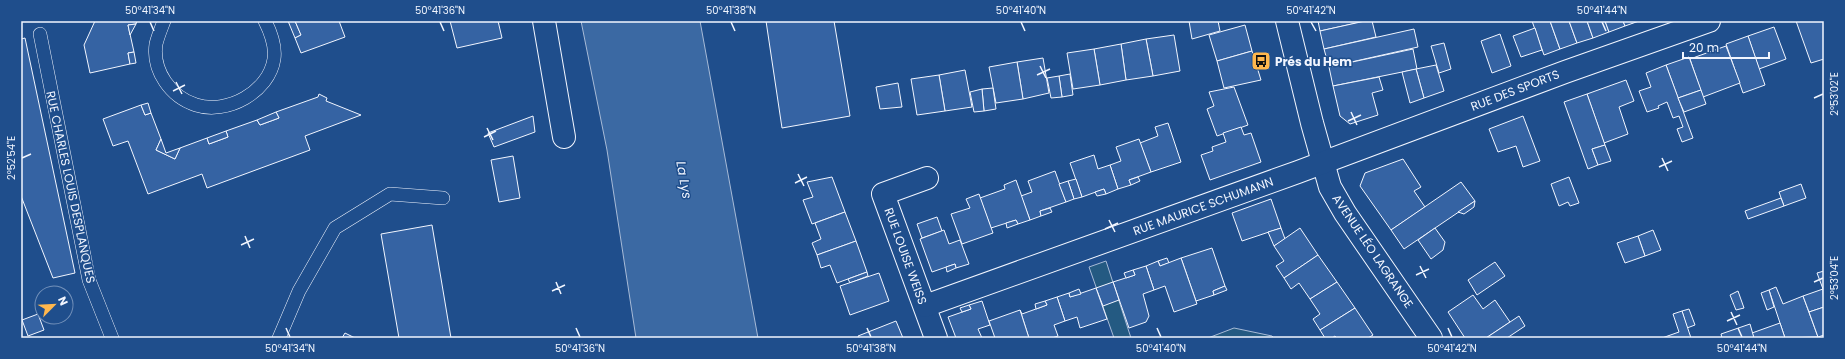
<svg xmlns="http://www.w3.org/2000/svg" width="1845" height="359" font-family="Poppins,sans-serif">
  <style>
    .green { fill: #245a82; stroke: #a8bbd7 }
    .water { fill: #3b69a3; stroke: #a8bbd7 }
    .building { fill: #3563a3; stroke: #f2f6ff }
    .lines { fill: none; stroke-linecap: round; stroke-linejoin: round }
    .service-casing { stroke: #f2f6ff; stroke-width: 14 }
    .minor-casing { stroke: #f2f6ff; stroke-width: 24 }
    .service { stroke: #1f4e8c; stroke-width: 13 }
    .minor { stroke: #1f4e8c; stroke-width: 22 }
    .ticks { fill: none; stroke: #f2f6ff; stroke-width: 1.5 }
    .labels { text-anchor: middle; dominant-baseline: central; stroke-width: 3; stroke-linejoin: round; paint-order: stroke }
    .poi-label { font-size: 12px; font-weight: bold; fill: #f2f6ff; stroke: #1f4e8c; text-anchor: start }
    .street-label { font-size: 12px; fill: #f2f6ff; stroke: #1f4e8c }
    .water-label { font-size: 13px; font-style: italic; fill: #f2f6ff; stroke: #1f4e8c }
    .neatline { fill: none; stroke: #f2f6ff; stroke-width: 1.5 }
    .ticks-label { font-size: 10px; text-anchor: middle; fill: #f2f6ff }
  </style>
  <rect width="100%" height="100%" fill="#1f4e8c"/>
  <g class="green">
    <polygon points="1106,261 1131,338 1114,338 1089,267"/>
    <polygon points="1234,328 1272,336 1274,338 1208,338"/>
  </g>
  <polygon class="water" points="581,21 700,21 758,338 636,338 607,150"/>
  <g class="building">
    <polygon points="95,21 137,21 136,24 128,25 134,52 128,53 130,64 90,73 84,45"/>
    <polygon points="288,21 295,21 301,35 295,38"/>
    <polygon points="295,21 339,21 345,37 301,53 295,38 301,35"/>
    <polygon points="450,21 498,21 502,38 457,48"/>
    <polygon points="766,21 834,21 850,116 782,128"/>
    <polygon points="1189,21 1218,21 1220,31 1192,39"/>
    <polygon points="1318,21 1366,21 1320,31"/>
    <polygon points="1365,21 1372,21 1376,37 1324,49 1320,31"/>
    <polygon points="1532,21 1550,21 1560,49 1544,55"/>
    <polygon points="1550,21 1569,21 1577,43 1560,49"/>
    <polygon points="1569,21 1587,21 1593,38 1577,43"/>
    <polygon points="1587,21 1605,21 1609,32 1593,38"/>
    <polygon points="1605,21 1623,21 1625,26 1609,32"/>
    <polygon points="1623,21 1639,21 1625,26"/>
    <polygon points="1796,21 1824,21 1824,59 1811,63"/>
    <polygon points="136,24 130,35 128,25"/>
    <polygon points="1245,25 1252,51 1217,61 1209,35"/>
    <polygon points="1774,27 1786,59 1759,69 1748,36"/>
    <polygon points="1535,28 1542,50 1521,57 1513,36"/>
    <polygon points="1414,29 1418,47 1329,67 1324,49"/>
    <polygon points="1500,34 1511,66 1492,73 1481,41"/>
    <polygon points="1174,35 1180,71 1153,76 1146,39"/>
    <polygon points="1748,36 1765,85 1743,93 1726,44"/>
    <polygon points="25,38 75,273 53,278 21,196 21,39"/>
    <polygon points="1146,39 1153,76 1126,80 1121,44"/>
    <polygon points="1444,43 1451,69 1439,73 1431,46"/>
    <polygon points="1121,44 1126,80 1100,85 1094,49"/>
    <polygon points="1726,46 1740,83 1703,97 1690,59"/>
    <polygon points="1094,49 1100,85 1073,89 1067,53"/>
    <polygon points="1413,49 1417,69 1333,86 1329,67"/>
    <polygon points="1252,51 1261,80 1224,88 1217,61"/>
    <polygon points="134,52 136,63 130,64 128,53"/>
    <polygon points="1689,57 1701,90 1678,98 1666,65"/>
    <polygon points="1043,58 1049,93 1023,99 1017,62"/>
    <polygon points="1017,62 1023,99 996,103 989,67"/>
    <polygon points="1436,65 1444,91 1424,98 1416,69"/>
    <polygon points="1666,65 1693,138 1682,142 1677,129 1683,127 1679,116 1673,118 1667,102 1658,106 1659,108 1647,112 1639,91 1651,87 1646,73"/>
    <polygon points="1416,69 1424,98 1410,103 1402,72"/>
    <polygon points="965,70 972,107 945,111 939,75"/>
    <polygon points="1070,74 1073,95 1062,97 1059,76"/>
    <polygon points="939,75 945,111 917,115 911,79"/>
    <polygon points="1059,76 1062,97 1051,98 1047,78"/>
    <polygon points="1379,77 1383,90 1372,93 1378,115 1350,124 1340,116 1333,86"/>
    <polygon points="1626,80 1634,101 1619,107 1628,134 1604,143 1587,94"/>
    <polygon points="898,83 902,107 880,109 876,87"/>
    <polygon points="1234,87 1248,125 1217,136 1207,109 1214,106 1209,92"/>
    <polygon points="993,88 996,109 984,111 982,89"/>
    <polygon points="982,89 984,111 974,112 970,92"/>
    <polygon points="1701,90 1706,104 1684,112 1678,98"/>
    <polygon points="319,94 327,98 326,101 361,115 305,136 310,150 207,188 202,174 148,194 128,141 113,146 103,119 141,105 145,115 151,113 161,139 156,150 175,159 180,148 207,138 209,144 228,137 226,131 257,120 260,125 279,118 276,112 318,97"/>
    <polygon points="1587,94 1605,145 1592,149 1598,165 1588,169 1564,102"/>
    <polygon points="148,103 151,113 145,115 141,105"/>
    <polygon points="276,112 279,118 260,125 257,120"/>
    <polygon points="533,116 535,132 494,147 488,133"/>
    <polygon points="1523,116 1540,161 1523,167 1516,146 1498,152 1489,129"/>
    <polygon points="1168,123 1181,162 1151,172 1140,143 1158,136 1155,127"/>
    <polygon points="1241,127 1244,135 1251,133 1261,162 1210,180 1201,155 1213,151 1212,147 1226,142 1223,133"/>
    <polygon points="226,131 228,137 209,144 207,138"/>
    <polygon points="161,139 166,153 180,148 175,159 156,150"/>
    <polygon points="1139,139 1151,172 1129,180 1131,185 1118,189 1110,165 1121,161 1116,147"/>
    <polygon points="1605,145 1611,161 1598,165 1592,149"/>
    <polygon points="1094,155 1098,169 1110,165 1118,189 1106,194 1104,189 1082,197 1070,163"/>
    <polygon points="513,156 520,198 499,202 491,160"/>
    <polygon points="1403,159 1421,187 1414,191 1425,207 1391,230 1360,186 1365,173"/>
    <polygon points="1055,171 1066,202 1040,211 1041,216 1030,220 1021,196 1032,192 1028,181"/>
    <polygon points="832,177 845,212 812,224 803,200 813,197 807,182"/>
    <polygon points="1138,177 1140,181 1131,185 1129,180"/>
    <polygon points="1569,177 1579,203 1570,206 1568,202 1559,206 1551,184"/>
    <polygon points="1076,179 1082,197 1074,199 1068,181"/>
    <polygon points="1016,180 1030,220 1018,224 1016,220 991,228 980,198 1005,189 1004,185"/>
    <polygon points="1068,181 1074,199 1066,202 1059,184"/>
    <polygon points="1461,182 1475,201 1404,249 1391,230"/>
    <polygon points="1801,184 1806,198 1784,206 1779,192"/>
    <polygon points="1104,189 1106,194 1097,196 1095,192"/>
    <polygon points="979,194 993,233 962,244 951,214 970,208 966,199"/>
    <polygon points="1781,198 1784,206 1748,219 1745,211"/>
    <polygon points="1271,199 1281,228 1242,241 1232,213"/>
    <polygon points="1475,201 1474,207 1464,214 1458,212"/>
    <polygon points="1050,208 1052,212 1041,216 1040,211"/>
    <polygon points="845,212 856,241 817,255 812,243 821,239 815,223"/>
    <polygon points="937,217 942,231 922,238 917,224"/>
    <polygon points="1016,220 1018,224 1007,228 1006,223"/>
    <polygon points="432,225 451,338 399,338 381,234"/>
    <polygon points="1281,228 1285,239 1274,246 1268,232"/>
    <polygon points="1300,228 1318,255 1284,278 1276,266 1284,261 1274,246"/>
    <polygon points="1435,228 1445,242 1443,250 1431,259 1418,240"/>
    <polygon points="944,230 949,244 960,240 969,264 956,268 955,264 932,272 920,239"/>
    <polygon points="1653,230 1661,250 1645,256 1638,236"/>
    <polygon points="1638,236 1645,256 1625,263 1617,243"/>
    <polygon points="856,241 867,272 837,283 830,265 821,268 817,255"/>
    <polygon points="1212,248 1225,286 1213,291 1214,295 1196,301 1181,258"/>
    <polygon points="1318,255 1337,282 1310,299 1299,283 1291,289 1284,278"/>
    <polygon points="1167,258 1169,263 1160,266 1158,261"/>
    <polygon points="1181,258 1197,304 1174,312 1165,286 1154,290 1146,266 1158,261 1160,266"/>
    <polygon points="1495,262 1505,276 1477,295 1468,280"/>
    <polygon points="955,264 956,268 947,272 946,267"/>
    <polygon points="1146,266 1154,290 1143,294 1149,316 1146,322 1129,328 1113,282 1135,275 1133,270"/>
    <polygon points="1133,270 1135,275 1126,278 1124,273"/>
    <polygon points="1824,271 1824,289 1823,289 1817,273"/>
    <polygon points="867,272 868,276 850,283 848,279"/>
    <polygon points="879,273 889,301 850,315 840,286"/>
    <polygon points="1113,282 1119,300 1103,306 1096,288"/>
    <polygon points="1337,282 1355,308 1320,330 1313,319 1320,314 1310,299"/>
    <polygon points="1225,286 1227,290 1214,295 1213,291"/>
    <polygon points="1776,287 1783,304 1803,296 1818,337 1785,338 1769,290"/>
    <polygon points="1096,288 1107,319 1080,328 1077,317 1065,321 1057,297 1069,293 1070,297"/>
    <polygon points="1079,289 1081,294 1070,297 1069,293"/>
    <polygon points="1823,289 1824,307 1809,312 1803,296"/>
    <polygon points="1769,290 1774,307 1767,310 1761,293"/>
    <polygon points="1738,291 1744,308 1736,310 1730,295"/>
    <polygon points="1473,295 1483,309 1495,300 1510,322 1486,338 1465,338 1448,312"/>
    <polygon points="1057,297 1065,321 1054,325 1058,336 1052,338 1029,338 1020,310 1022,314 1047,305 1045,301"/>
    <polygon points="982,301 990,325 978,329 982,338 956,338 948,317 971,309 969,305"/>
    <polygon points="1045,301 1047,305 1036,309 1035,304"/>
    <polygon points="969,305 971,309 962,312 960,308"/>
    <polygon points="1824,307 1824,335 1818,337 1809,312"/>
    <polygon points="1355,308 1373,335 1368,338 1337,338 1335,336 1332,338 1325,338 1320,330"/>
    <polygon points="1689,309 1695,325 1687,328 1682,311"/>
    <polygon points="1020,310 1029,338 995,338 989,321"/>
    <polygon points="1682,311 1691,338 1662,338 1679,332 1673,314"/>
    <polygon points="38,314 44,330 28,336 22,320"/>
    <polygon points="1519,316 1525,326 1507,338 1486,338"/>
    <polygon points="896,321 903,338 859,338 858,336"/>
    <polygon points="1780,323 1785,338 1754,338 1752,333"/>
    <polygon points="1750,324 1754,338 1722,338 1721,334"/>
    <polygon points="345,333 355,338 342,338"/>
  </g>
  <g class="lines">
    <g class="service-casing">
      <g id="service">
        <path d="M 164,21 C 161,29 158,36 156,44 C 152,71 171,97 196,105 C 227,115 269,92 274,59 C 276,46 271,33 265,21"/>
        <polyline points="40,34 89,280 112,338"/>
        <polyline points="279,338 299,291 335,228 390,194 443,198"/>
      </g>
    </g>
    <g class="minor-casing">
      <g id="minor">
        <polyline points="544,21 564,137"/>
        <polyline points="1287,21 1312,123 1330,187 1345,213 1431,338"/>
        <polyline points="927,178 883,194 936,338"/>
        <polyline points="925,306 1298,172 1565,72 1709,21"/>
      </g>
    </g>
    <use href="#service" class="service"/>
    <use href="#minor" class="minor"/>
  </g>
  <path class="ticks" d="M 150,22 L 154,31M 440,22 L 444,31M 731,22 L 735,31M 1021,22 L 1025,31M 1311,22 L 1316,31M 1602,22 L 1606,31M 1040,66 L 1046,78M 1037,75 L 1050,69M 176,82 L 182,94M 173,91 L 185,85M 1814,98 L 1823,94M 1351,112 L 1357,125M 1348,121 L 1361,115M 487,128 L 493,140M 484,137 L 496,131M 22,158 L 31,154M 1662,158 L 1668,171M 1659,167 L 1672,161M 798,174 L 804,186M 795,183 L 807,177M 1109,220 L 1115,232M 1105,229 L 1118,223M 245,236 L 250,248M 241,245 L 254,239M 1420,266 L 1426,278M 1416,275 L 1429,269M 556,282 L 561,294M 1814,282 L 1823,278M 552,291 L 565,285M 1731,312 L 1737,325M 1727,321 L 1740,315M 286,328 L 290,337M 576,328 L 580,337M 867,328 L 871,337M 1157,328 L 1161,337M 1448,328 L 1452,337M 1738,328 L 1742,337"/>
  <defs>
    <g id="bus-square" transform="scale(1)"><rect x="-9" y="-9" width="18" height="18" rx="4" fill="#ffb74d" stroke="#1f4e8c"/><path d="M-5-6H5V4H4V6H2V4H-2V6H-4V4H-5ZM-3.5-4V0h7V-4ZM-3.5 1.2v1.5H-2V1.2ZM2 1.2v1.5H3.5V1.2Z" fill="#111"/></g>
  </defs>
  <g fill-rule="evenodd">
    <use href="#bus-square" x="1261" y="61"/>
  </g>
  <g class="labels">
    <g class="poi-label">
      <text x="1275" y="61">Prés du Hem</text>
    </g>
    <g class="street-label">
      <text transform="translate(1515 90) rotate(-21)">RUE DES SPORTS</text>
      <text transform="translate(71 187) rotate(78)">RUE CHARLES LOUIS DESPLANQUES</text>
      <text transform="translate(1203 206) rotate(-20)">RUE MAURICE SCHUMANN</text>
      <text transform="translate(1373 251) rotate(56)">AVENUE LÉO LAGRANGE</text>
      <text transform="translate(906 256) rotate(70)">RUE LOUISE WEISS</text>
    </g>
    <g class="water-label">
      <text transform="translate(684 180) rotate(80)">La Lys</text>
    </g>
  </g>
  <rect width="1845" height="359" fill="none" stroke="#1f4e8c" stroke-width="44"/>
  <g transform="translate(54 305) rotate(66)"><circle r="19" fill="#1f4e8c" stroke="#7391ba"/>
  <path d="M0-3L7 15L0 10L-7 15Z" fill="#ffb74d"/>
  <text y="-6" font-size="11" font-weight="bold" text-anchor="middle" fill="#f2f6ff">N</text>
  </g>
  <path d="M1683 52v6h86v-6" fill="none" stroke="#f2f6ff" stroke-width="2"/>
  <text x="1689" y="52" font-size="12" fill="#f2f6ff" stroke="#1f4e8c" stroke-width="3" paint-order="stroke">20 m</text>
  <rect x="22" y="22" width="1801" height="315" class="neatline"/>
  <g class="ticks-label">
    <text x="150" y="14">50°41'34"N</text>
    <text x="440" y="14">50°41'36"N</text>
    <text x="731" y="14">50°41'38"N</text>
    <text x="1021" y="14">50°41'40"N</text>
    <text x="1311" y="14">50°41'42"N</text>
    <text x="1602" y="14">50°41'44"N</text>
    <text transform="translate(1834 94) rotate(-90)" y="4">2°53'02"E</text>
    <text transform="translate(11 158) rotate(-90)" y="4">2°52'54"E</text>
    <text transform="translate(1834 278) rotate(-90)" y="4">2°53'04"E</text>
    <text x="290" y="352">50°41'34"N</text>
    <text x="580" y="352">50°41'36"N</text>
    <text x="871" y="352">50°41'38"N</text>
    <text x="1161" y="352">50°41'40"N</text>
    <text x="1452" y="352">50°41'42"N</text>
    <text x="1742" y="352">50°41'44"N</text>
  </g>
</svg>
